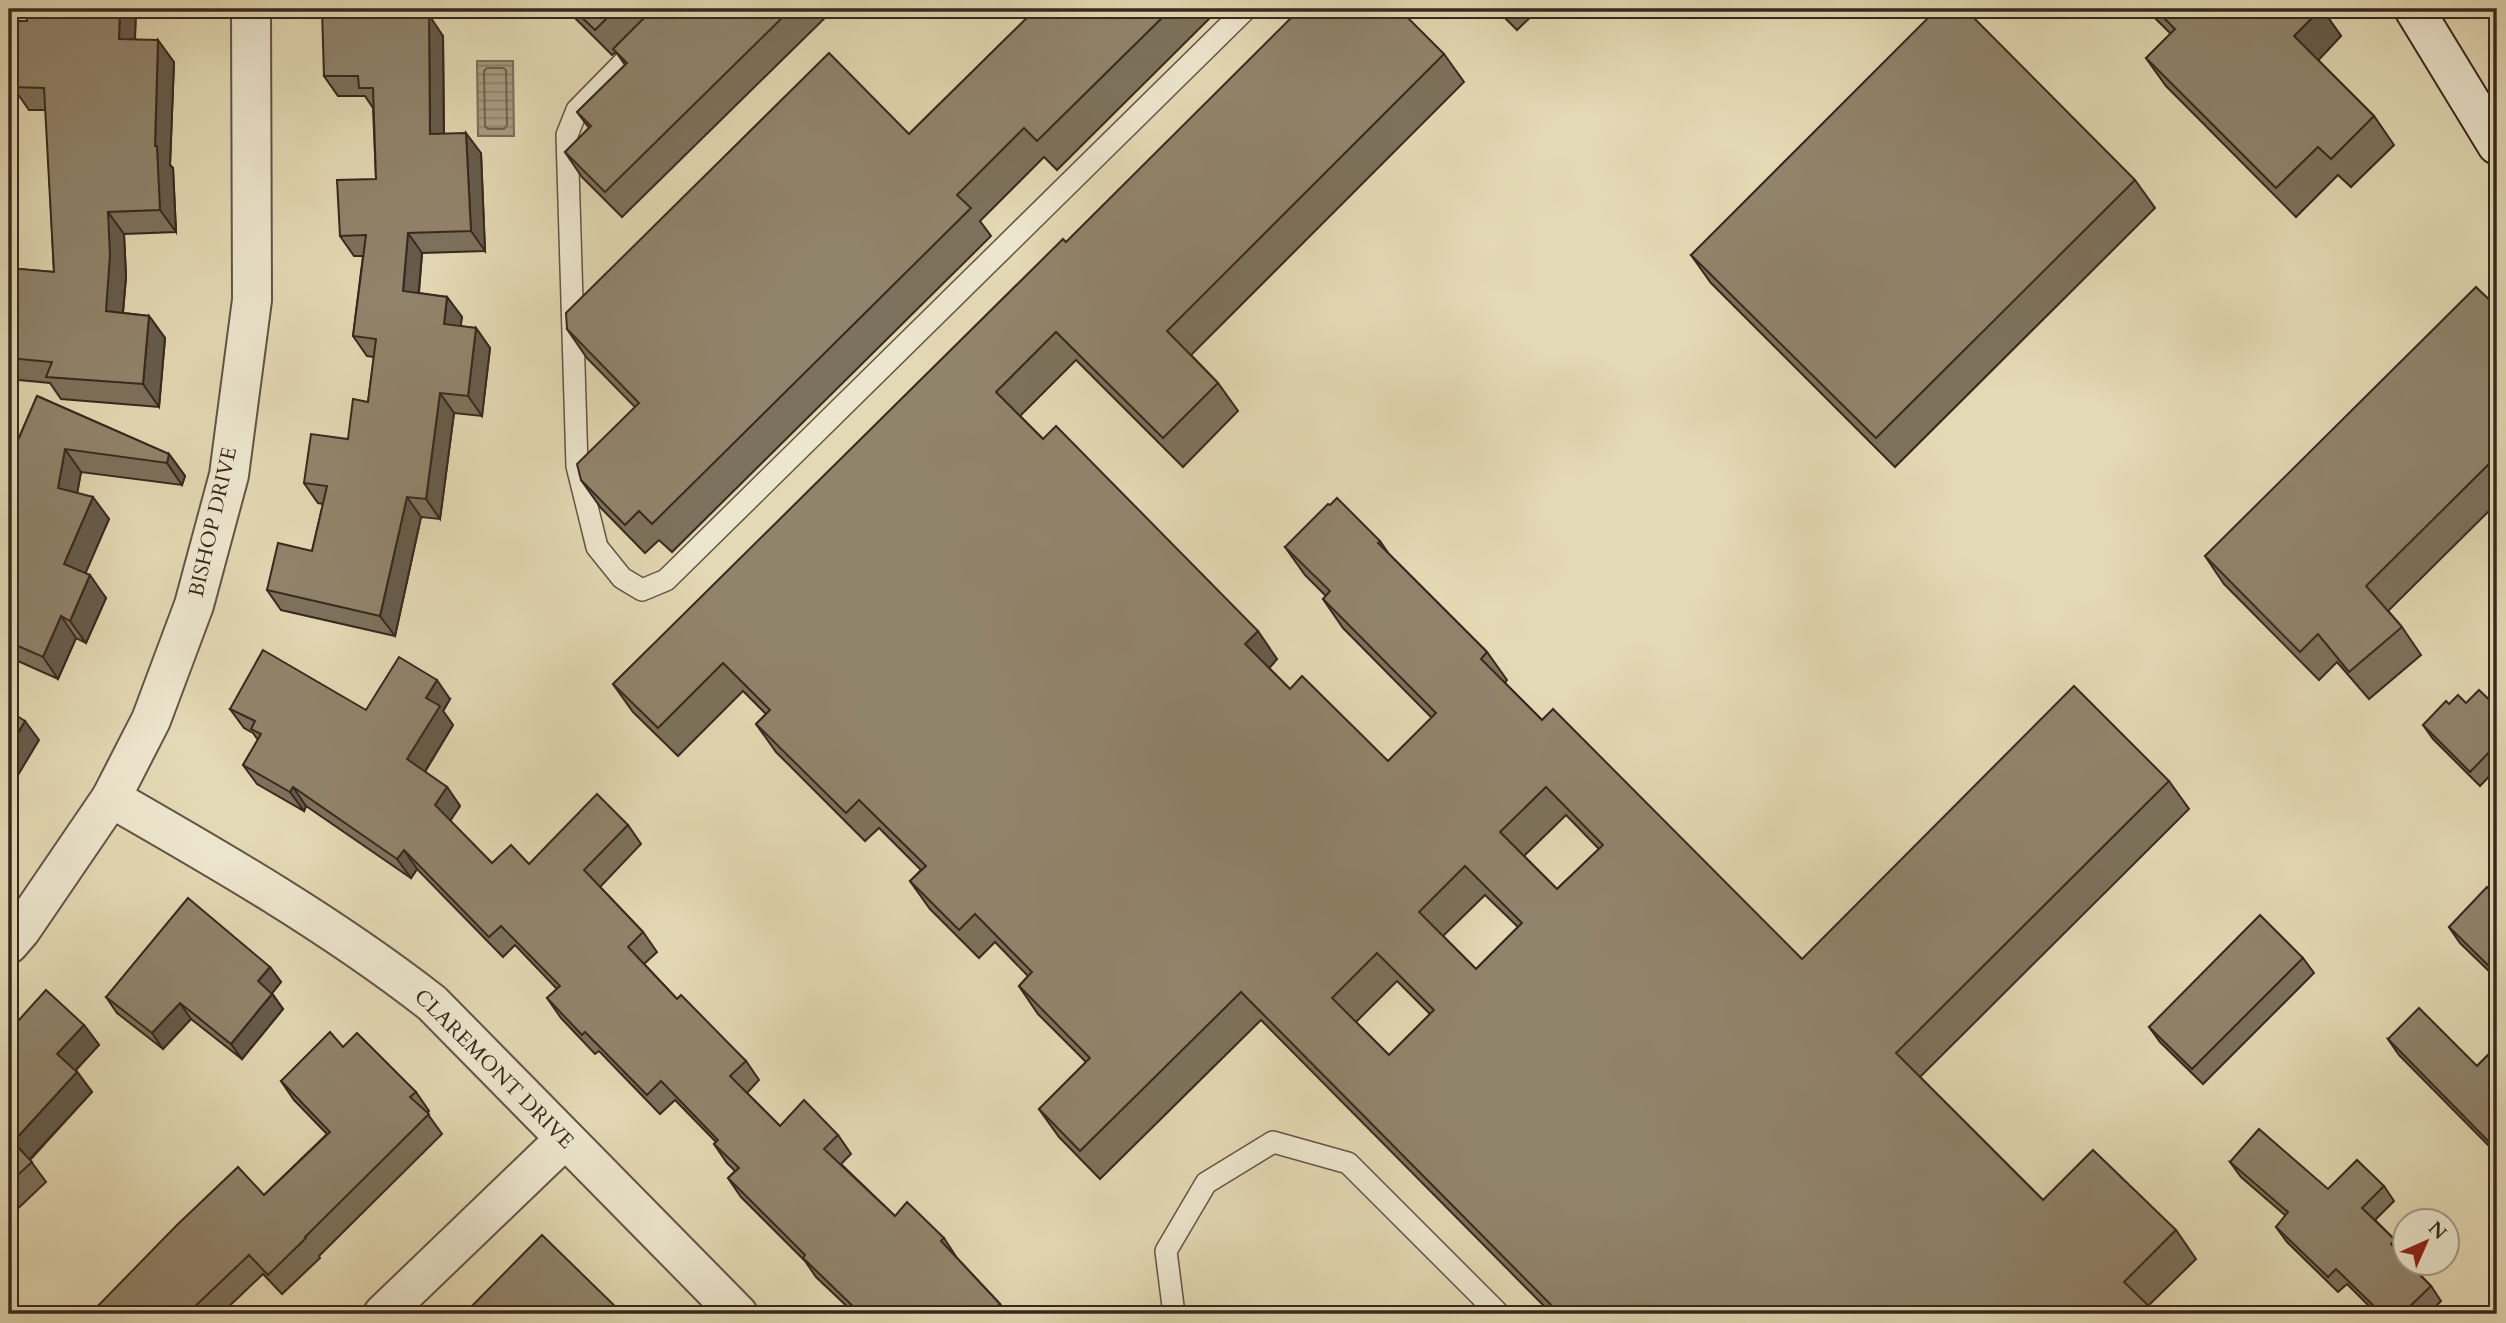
<svg xmlns="http://www.w3.org/2000/svg" width="2506" height="1323" font-family="Cardo,serif">
  <style>
    .water { fill: url(#water-rules); stroke: #7c6e59; stroke-width: 2 }
    .lines { fill: none; stroke-linecap: round; stroke-linejoin: round }
    .shore { stroke: #706250; stroke-width: 2 }
    .lane-casing { stroke: #635444; stroke-width: 24 }
    .street-casing { stroke: #635444; stroke-width: 42 }
    .secondary-casing { stroke: #38281e; stroke-width: 42 }
    .lane { stroke: #ede6ce; stroke-width: 21 }
    .street { stroke: #ede6ce; stroke-width: 38 }
    .secondary { stroke: #ede6ce; stroke-width: 38 }
    .wall { fill: #7d725d; stroke: #38281e; stroke-width: 2; fill-rule: evenodd }
    .shaded-wall { fill: #665c4c; stroke: #38281e; stroke-width: 2 }
    .building { fill: #91846c; stroke: #38281e; stroke-width: 2; fill-rule: evenodd }
    .labels { text-anchor: middle; dominant-baseline: central; stroke-width: 5; stroke-linejoin: round; paint-order: stroke }
    .street-label { font-size: 21px; fill: #38281e; stroke: #ede6ce }
  </style>
  <defs>
    <pattern id="water-rules" width="6" height="5" patternUnits="userSpaceOnUse" patternTransform="scale(1.75)"><rect width="6" height="5" fill="#a99d81"/><path d="M0 2.5h6" fill="none" stroke="#8b8069"/></pattern>
  </defs>
  <rect width="100%" height="100%" fill="#e3d9b4"/>
  <filter id="stains"><feTurbulence type="fractalNoise" baseFrequency=".00286" numOctaves="4"/><feColorMatrix values="0 0 0 0 .2 0 0 0 0 .09 0 0 0 0 .02 0 0 0 .5 -.17"/></filter>
  <radialGradient id="worn" r=".72"><stop offset=".6" stop-color="#630" stop-opacity="0"/><stop offset="1" stop-color="#630" stop-opacity=".3"/></radialGradient>
  <polygon class="water" points="477,61 513,61 514,136 478,136"/>
  <g class="lines">
    <polygon class="shore" points="487,68 503,68 506,70 507,125 504,129 488,129 485,126 484,71"/>
    <g class="lane-casing">
      <g id="lane">
        <polyline points="676,9 577,110 567,135 577,466 597,547 622,578 642,590 666,580 1246,9"/>
        <polyline points="1174,1314 1166,1251 1206,1183 1273,1142 1348,1163 1499,1314"/>
      </g>
    </g>
    <g class="street-casing">
      <g id="street">
        <path d="M 111,798 C 221,861 332,925 432,1003 L 738,1314"/>
        <polyline points="9,944 21,930 111,798 151,720 194,605 229,475 252,300 251,9"/>
        <polyline points="383,1314 565,1139"/>
      </g>
    </g>
    <g class="secondary-casing">
      <polyline id="secondary" points="2414,9 2497,145"/>
    </g>
    <use href="#lane" class="lane"/>
    <use href="#street" class="street"/>
    <use href="#secondary" class="secondary"/>
  </g>
  <g class="wall">
    <polygon points="27,9 136,9 135,39 174,62 170,165 173,168 176,232 124,234 126,277 123,313 149,316 165,338 159,407 61,399 50,383 9,379 9,268 54,272 46,110 29,110 13,87 27,21"/>
    <polygon points="568,9 834,9 622,217 582,177 565,152 589,128 577,112 625,65 616,52 612,55 572,15"/>
    <polygon points="1036,9 1219,9 1057,170 1044,157 980,221 991,236 672,552 659,540 645,553 601,508 581,480 635,407 587,358 567,329 909,134"/>
    <polygon points="1496,9 1539,9 1517,30"/>
    <polygon points="2149,9 2322,9 2341,36 2318,60 2374,116 2394,145 2351,187 2338,175 2296,217 2166,86 2146,58 2171,34 2155,18"/>
    <polygon points="424,15 443,36 444,134 481,153 485,251 422,253 419,293 447,297 462,317 460,326 476,328 490,348 482,416 454,413 440,519 421,517 395,636 281,610 267,590 312,551 323,504 318,503 304,483 348,439 368,402 374,357 367,356 353,336 363,256 354,256 340,236 376,179 373,108 365,96 338,96 324,76"/>
    <path d="M 1444,54 L 1464,82 L 1191,355 L 1218,383 L 1238,411 L 1183,467 L 1076,360 L 1020,416 L 1043,439 L 1277,659 L 1269,668 L 1290,689 L 1388,761 L 1432,718 L 1343,628 L 1323,599 L 1326,596 L 1305,575 L 1285,547 L 1380,541 L 1389,554 L 1487,652 L 1507,680 L 1505,683 L 1542,720 L 1802,959 L 2169,781 L 2189,809 L 1920,1077 L 2043,1200 L 2176,1230 L 2196,1259 L 2148,1306 L 2157,1314 L 1552,1314 L 1261,1020 L 1100,1179 L 1059,1137 L 1039,1109 L 1086,1062 L 1038,1014 L 1019,986 L 1028,976 L 995,942 L 979,958 L 930,909 L 910,881 L 921,870 L 879,828 L 865,841 L 776,752 L 756,724 L 766,714 L 743,691 L 678,756 L 633,712 L 613,684 L 1066,242 ZM 1566,815 L 1599,849 L 1557,889 L 1524,856 ZM 1485,895 L 1518,927 L 1476,969 L 1443,936 ZM 1397,981 L 1430,1014 L 1389,1055 L 1356,1022 Z"/>
    <polygon points="2135,180 2155,208 1895,467 1711,283 1691,255"/>
    <polygon points="2497,307 2497,503 2388,611 2402,627 2421,655 2369,699 2337,662 2319,680 2224,584 2205,556"/>
    <polygon points="37,396 169,454 185,476 182,485 81,472 77,493 109,519 85,573 106,598 86,643 76,638 58,679 9,657 9,461"/>
    <polygon points="450,699 443,711 453,725 425,772 447,787 460,806 450,821 492,863 529,864 628,825 641,844 600,887 643,932 657,952 644,964 677,999 746,1061 759,1080 747,1093 780,1126 838,1135 851,1154 841,1164 895,1216 944,1238 957,1258 1000,1304 1007,1314 855,1314 816,1277 805,1261 741,1197 728,1178 735,1171 727,1163 714,1144 716,1142 675,1100 660,1114 599,1051 595,1054 561,1018 547,998 557,989 515,945 503,957 417,869 411,878 306,806 304,811 257,784 243,765 258,740 253,733 244,728 230,709 366,710"/>
    <polygon points="2466,703 2497,707 2497,768 2480,786 2433,739 2423,725 2449,704"/>
    <polygon points="2497,897 2497,979 2460,943 2449,927"/>
    <polygon points="2303,958 2314,973 2203,1084 2160,1042 2149,1027"/>
    <polygon points="270,967 281,982 272,993 283,1009 242,1059 191,1019 163,1049 117,1013 106,997"/>
    <polygon points="84,1025 99,1045 76,1070 92,1092 30,1160 46,1182 9,1217 9,1031"/>
    <polygon points="2388,1039 2477,1066 2497,1046 2497,1154 2399,1055"/>
    <polygon points="343,1047 416,1092 429,1111 427,1113 442,1134 319,1256 320,1258 282,1294 263,1274 221,1314 90,1314 264,1195 327,1134 294,1100 281,1081"/>
    <polygon points="2230,1162 2328,1189 2384,1186 2394,1201 2375,1220 2395,1240 2404,1254 2403,1257 2431,1286 2441,1301 2428,1314 2377,1314 2347,1284 2338,1292 2287,1242 2276,1227 2286,1216 2241,1177"/>
  </g>
  <g class="shaded-wall">
    <polygon points="120,9 136,9 134,61 119,39"/>
    <polygon points="410,9 424,9 425,35 410,15"/>
    <polygon points="2321,9 2322,9 2341,36 2314,65 2294,36"/>
    <polygon points="429,15 443,36 444,155 430,134"/>
    <polygon points="158,40 174,62 170,165 173,168 176,232 160,210 155,146"/>
    <polygon points="466,133 481,153 485,251 471,231"/>
    <polygon points="108,212 124,234 126,277 121,334 106,311"/>
    <polygon points="408,233 422,253 417,311 403,291"/>
    <polygon points="447,297 462,317 458,344 444,324"/>
    <polygon points="149,316 165,338 159,407 143,384"/>
    <polygon points="476,328 490,348 482,416 468,396"/>
    <polygon points="440,393 454,413 440,519 426,499"/>
    <polygon points="65,449 81,472 74,511 58,488"/>
    <polygon points="169,454 185,476 182,485 167,463"/>
    <polygon points="93,497 109,519 80,586 64,564"/>
    <polygon points="407,497 421,517 395,636 380,616"/>
    <polygon points="90,575 106,598 86,643 70,621"/>
    <polygon points="61,616 76,638 58,679 43,657"/>
    <polygon points="1258,631 1277,659 1265,673 1245,644"/>
    <polygon points="437,680 450,699 443,711 453,725 420,779 407,759 426,698"/>
    <polygon points="25,721 39,740 9,790 9,748"/>
    <polygon points="293,787 306,806 304,811 290,792"/>
    <polygon points="447,787 460,806 448,824 435,805"/>
    <polygon points="404,850 417,869 411,878 397,859"/>
    <polygon points="270,967 281,982 269,997 258,981"/>
    <polygon points="272,994 283,1009 242,1059 231,1044"/>
    <polygon points="180,1003 191,1019 163,1049 152,1033"/>
    <polygon points="84,1025 99,1045 72,1074 57,1054"/>
    <polygon points="77,1072 92,1092 27,1162 13,1142"/>
  </g>
  <g class="building">
    <polygon points="27,9 120,9 119,39 158,40 155,146 157,146 160,210 108,212 110,255 106,311 149,316 143,384 46,377 52,362 9,358 9,268 54,272 44,88 13,87 15,21 27,21"/>
    <polygon points="322,9 410,9 410,15 429,15 430,134 466,133 471,231 408,233 403,291 447,297 444,324 476,328 468,396 440,393 426,499 407,497 380,616 267,590 278,543 312,551 327,486 304,483 311,434 348,439 353,399 368,402 376,339 353,336 366,235 340,236 337,180 376,179 373,88 359,88 358,76 324,76"/>
    <polygon points="573,9 616,9 595,30"/>
    <polygon points="653,9 791,9 605,192 565,152 591,126 577,112 627,63 613,49"/>
    <polygon points="1036,9 1171,9 1037,141 1024,128 957,195 971,208 652,524 639,511 625,525 581,480 577,464 639,403 567,329 566,313 829,53 909,134"/>
    <path d="M 1300,9 L 1399,9 L 1444,54 L 1167,331 L 1218,383 L 1163,438 L 1056,332 L 996,392 L 1043,439 L 1056,426 L 1258,631 L 1245,644 L 1290,689 L 1302,676 L 1388,761 L 1436,713 L 1323,599 L 1330,591 L 1285,547 L 1328,504 L 1330,505 L 1337,498 L 1380,541 L 1378,543 L 1487,652 L 1481,659 L 1542,720 L 1553,709 L 1802,959 L 2074,686 L 2169,781 L 1896,1053 L 2043,1200 L 2093,1150 L 2176,1230 L 2124,1282 L 2157,1314 L 1560,1314 L 1241,992 L 1080,1151 L 1039,1109 L 1090,1058 L 1019,986 L 1032,972 L 975,914 L 959,930 L 910,881 L 926,866 L 859,800 L 846,813 L 756,724 L 770,710 L 723,663 L 658,728 L 613,684 L 1063,239 L 1066,242 ZM 1546,787 L 1603,845 L 1557,889 L 1500,832 ZM 1465,866 L 1522,923 L 1476,969 L 1419,912 ZM 1377,953 L 1434,1010 L 1389,1055 L 1332,998 Z"/>
    <polygon points="1937,9 1965,9 2135,180 1876,438 1691,255"/>
    <polygon points="2155,9 2321,9 2294,36 2374,116 2331,159 2318,147 2276,188 2146,58 2175,29"/>
    <polygon points="2476,287 2497,307 2497,456 2366,586 2402,627 2349,672 2318,634 2300,652 2205,556"/>
    <polygon points="37,396 169,454 167,463 65,449 58,488 93,497 64,564 90,575 70,621 61,616 43,657 9,642 9,461"/>
    <polygon points="263,650 366,710 399,657 437,680 426,698 440,706 407,759 447,787 435,805 492,863 511,845 529,864 597,794 628,825 584,870 643,932 628,947 677,999 681,995 746,1061 730,1076 780,1126 804,1100 838,1135 824,1149 895,1216 907,1202 944,1238 941,1241 1000,1304 990,1314 861,1314 803,1258 805,1255 728,1178 739,1168 714,1144 718,1140 661,1081 647,1095 585,1032 582,1035 547,998 560,986 501,926 489,937 404,850 397,859 293,787 290,792 243,765 261,734 251,729 255,721 230,709"/>
    <polygon points="2479,690 2497,707 2497,744 2470,772 2423,725 2446,701 2449,704 2458,695 2466,703"/>
    <polygon points="9,711 25,721 9,748"/>
    <polygon points="2487,887 2497,897 2497,974 2449,927"/>
    <polygon points="188,898 270,967 258,981 272,994 231,1044 180,1003 152,1033 106,997"/>
    <polygon points="2260,915 2303,958 2192,1069 2149,1027"/>
    <polygon points="46,990 84,1025 57,1054 77,1072 13,1142 32,1162 9,1183 9,1031"/>
    <polygon points="2419,1008 2477,1066 2497,1046 2497,1150 2388,1039"/>
    <polygon points="330,1032 343,1047 357,1033 416,1092 410,1097 429,1114 305,1237 306,1238 268,1275 249,1255 187,1314 90,1314 177,1225 238,1167 264,1195 330,1132 281,1081"/>
    <polygon points="2259,1129 2328,1189 2357,1160 2384,1186 2362,1208 2395,1240 2391,1244 2404,1259 2404,1264 2409,1264 2431,1286 2402,1314 2382,1314 2336,1269 2328,1277 2276,1227 2288,1212 2230,1162"/>
    <polygon points="542,1235 623,1314 467,1314 465,1313"/>
    <polygon points="2245,1309 2251,1314 2240,1314"/>
  </g>
  <g class="labels">
    <g class="street-label">
      <text transform="translate(213 522) rotate(-77)">BISHOP DRIVE</text>
      <text transform="translate(494 1069) rotate(45)">CLAREMONT DRIVE</text>
    </g>
  </g>
  <rect width="2506" height="1323" fill="none" stroke="#e3d9b4" stroke-width="35"/>
  <rect x="10" y="10" width="2485" height="1302" fill="none" stroke="#38281e" stroke-width="3.5"/>
  <rect x="18" y="18" width="2471" height="1288" fill="none" stroke="#38281e" stroke-width="2"/>
  <g transform="translate(2426 1242) rotate(45)"><circle r="33" fill="#ede6ce" stroke="#a59a88" stroke-width="2"/>
  <path d="M0-5L12 26L0 18L-12 26Z" fill="#8f2418"/>
  <text y="-10" font-size="19" font-weight="bold" text-anchor="middle" fill="#38281e">N</text>
  </g>
  <rect width="100%" height="100%" filter="url(#stains)"/>
  <rect width="100%" height="100%" fill="url(#worn)"/>
</svg>
